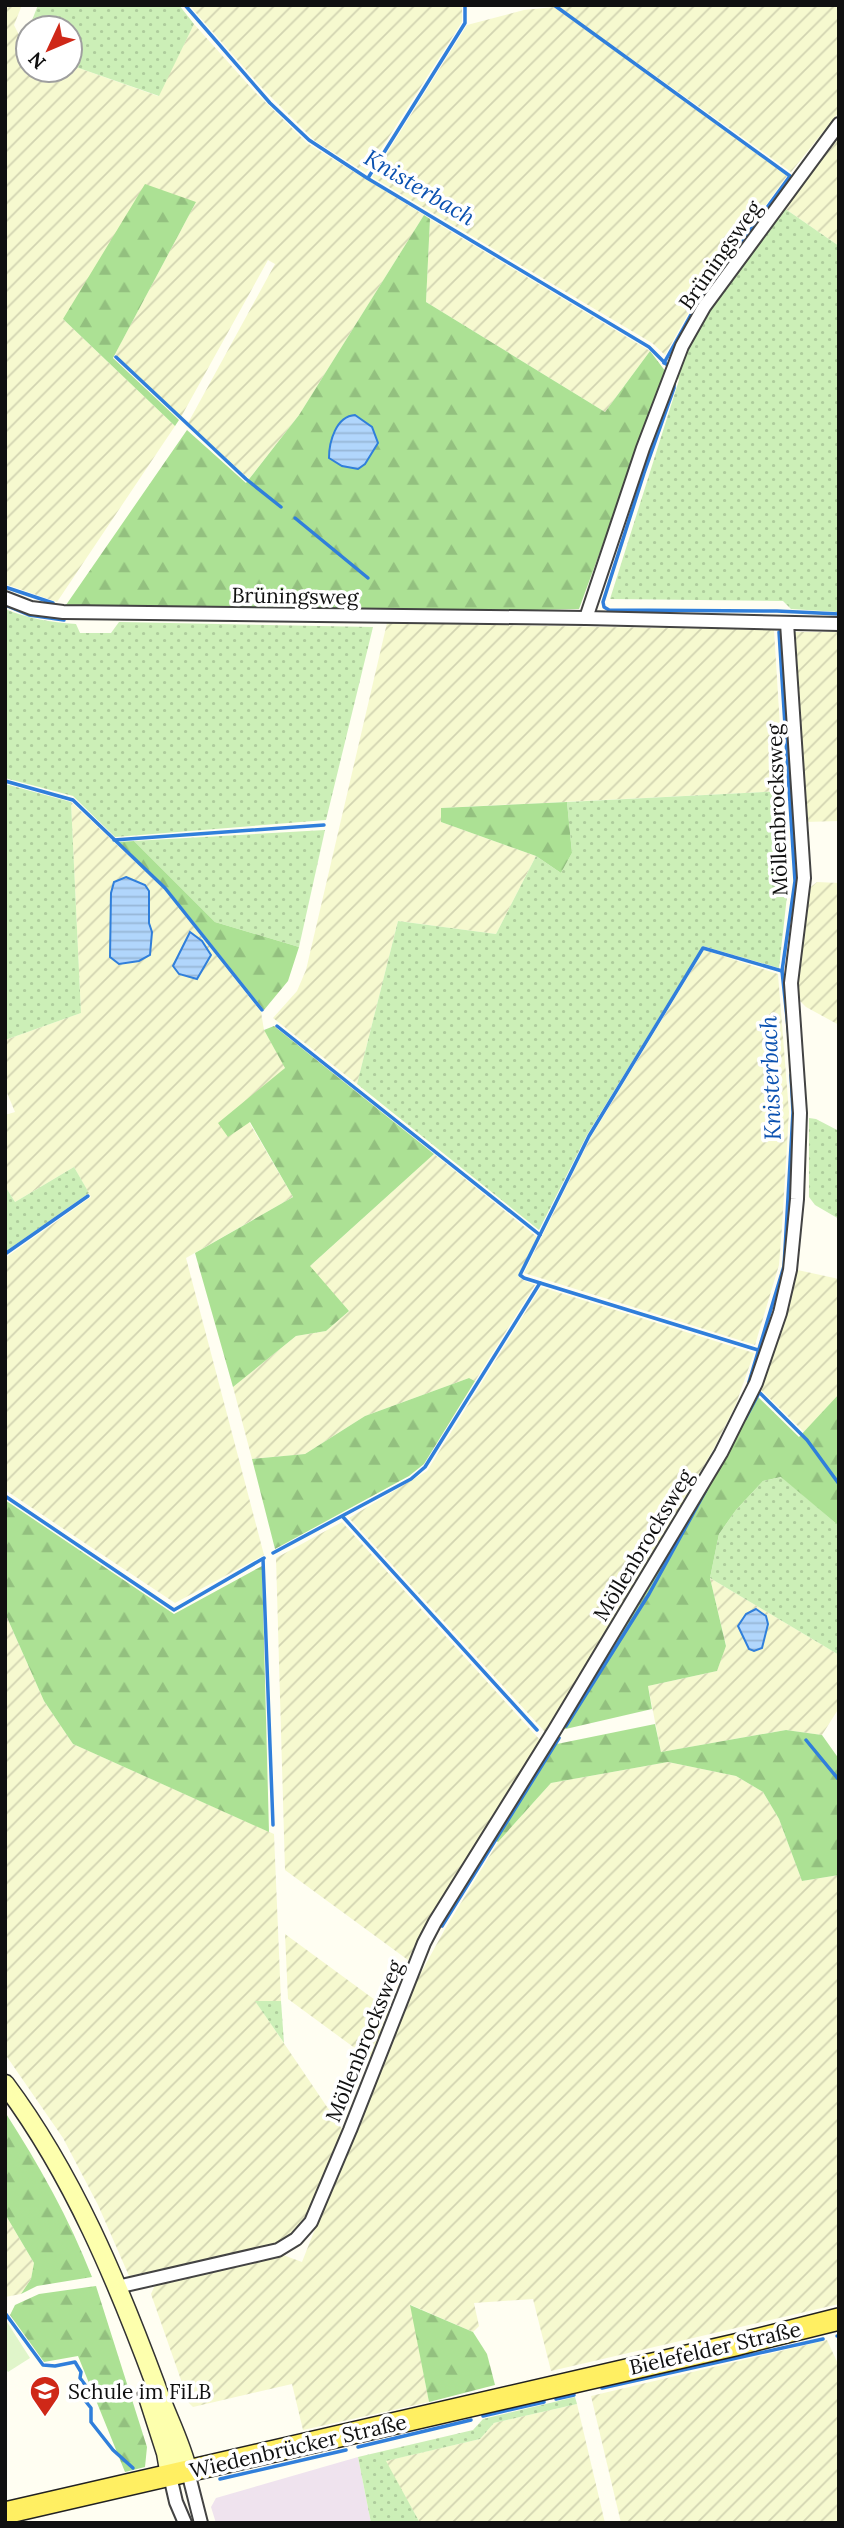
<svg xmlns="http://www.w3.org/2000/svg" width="844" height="2528" font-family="Lora,serif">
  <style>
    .industrial { fill: #efe3ee }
    .farmland { fill: url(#farmland-furrows) }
    .grass { fill: url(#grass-dots) }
    .forest { fill: url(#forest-firs) }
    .pitch { fill: #e0f5ca }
    .water { fill: url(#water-rules); stroke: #307fdb; stroke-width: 2 }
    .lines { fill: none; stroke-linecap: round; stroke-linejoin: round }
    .stream { stroke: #307fdb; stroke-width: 3.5 }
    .street-casing { stroke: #434343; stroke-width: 16 }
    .secondary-casing { stroke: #323232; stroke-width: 21 }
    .primary-casing { stroke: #212121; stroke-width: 24 }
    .street { stroke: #fff; stroke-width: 12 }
    .secondary { stroke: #fdffad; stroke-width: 18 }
    .primary { stroke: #ffef62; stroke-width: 21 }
    .labels { text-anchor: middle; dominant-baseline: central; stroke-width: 7; stroke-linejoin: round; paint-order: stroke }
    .street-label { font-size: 21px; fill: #101010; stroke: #fff }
    .poi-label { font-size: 21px; fill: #101010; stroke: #fff; text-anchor: start }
    .water-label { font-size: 23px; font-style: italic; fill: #0a51b0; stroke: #fff }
  </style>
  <defs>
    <pattern id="farmland-furrows" width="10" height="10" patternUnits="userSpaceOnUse" patternTransform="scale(1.75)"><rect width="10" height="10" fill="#f6f9cf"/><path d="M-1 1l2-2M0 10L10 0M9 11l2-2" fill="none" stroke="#d2d4b1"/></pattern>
    <pattern id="grass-dots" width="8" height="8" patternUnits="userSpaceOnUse" patternTransform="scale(1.75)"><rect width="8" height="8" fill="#ccefb7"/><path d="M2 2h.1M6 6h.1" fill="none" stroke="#aecc9c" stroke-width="1.8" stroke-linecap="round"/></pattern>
    <pattern id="forest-firs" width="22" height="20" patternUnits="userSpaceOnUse" patternTransform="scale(1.75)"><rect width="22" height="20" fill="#ace194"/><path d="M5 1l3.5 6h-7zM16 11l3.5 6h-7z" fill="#93c07f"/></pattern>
    <pattern id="water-rules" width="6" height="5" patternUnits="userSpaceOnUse" patternTransform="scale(1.75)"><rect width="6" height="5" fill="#b1d6fc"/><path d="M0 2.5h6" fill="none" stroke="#97b7d7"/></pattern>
  </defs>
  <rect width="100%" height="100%" fill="#fffef2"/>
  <polygon class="industrial" points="358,2457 371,2523 216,2523 211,2507 216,2498"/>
  <g class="farmland">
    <polygon points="5,5 22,5 14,25 23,43 21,48 28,50 28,70 70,70 70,65 158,96 194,24 254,91 307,143 424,215 299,415 249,479 188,423 275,264 268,260 181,417 115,354 196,202 63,319 175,426 57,602 5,584"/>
    <polygon points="189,5 462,5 462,22 366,173 315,141 262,88"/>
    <polygon points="839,5 839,112 791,172 557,6"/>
    <polygon points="554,7 787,176 695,301 665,355 652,343 372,177 467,25 524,10"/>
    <polygon points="839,135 839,246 784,208"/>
    <polygon points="430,219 650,351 605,412 426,302"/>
    <polygon points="387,623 774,630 784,791 441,808 441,822 536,856 496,934 398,921 357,1084 273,1018 297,991 306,970"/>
    <polygon points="794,632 839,632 839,821 805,822"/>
    <polygon points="71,802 164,889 261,1012 264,1030 285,1067 249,1122 293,1197 186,1258 264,1555 175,1603 5,1490 5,1258 91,1197 74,1167 15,1202 5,1186 5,1115 15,1112 5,1088 5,1040 81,1013"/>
    <polygon points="817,882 839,883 839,1025 806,1007 797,998 795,983 807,890"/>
    <polygon points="704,950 778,974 789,1112 782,1227 779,1265 755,1345 524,1273 591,1137"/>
    <polygon points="434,1154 537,1237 518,1276 523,1280 535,1285 475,1381 469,1378 365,1416 305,1454 252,1459 233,1387 296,1336 326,1331 349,1311 309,1267"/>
    <polygon points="793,1269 839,1279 839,1394 804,1432 759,1388"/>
    <polygon points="541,1287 754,1353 736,1404 714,1448 630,1596 546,1733 349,1518 427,1471"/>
    <polygon points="342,1522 541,1741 428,1920 408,1960 285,1870 276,1558"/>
    <polygon points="710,1578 839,1655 839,1708 822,1735 786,1730 661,1752 648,1686 717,1671 726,1645"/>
    <polygon points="5,1613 44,1701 73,1744 274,1834 281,2001 256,2002 344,2132 307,2219 293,2233 276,2245 129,2276 98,2205 63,2138 5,2054"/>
    <polygon points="668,1762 736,1776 763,1792 779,1819 802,1881 839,1875 839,2304 551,2371 533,2299 474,2303 479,2326 473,2332 411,2305 429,2402 303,2430 292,2384 193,2407 189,2403 151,2294 155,2285 283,2255 302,2262 411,1987 412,1989 445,1929 498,1842 551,1783"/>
    <polygon points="285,1934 390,2011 371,2060 288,1999"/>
    <polygon points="5,2214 34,2263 31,2279 21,2294 5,2297"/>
    <polygon points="827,2340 839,2366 839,2523 621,2523 591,2396"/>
    <polygon points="577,2404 605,2523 420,2523 385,2461 480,2439 494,2423"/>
  </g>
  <g class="grass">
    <polygon points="38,5 179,5 194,24 159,96 70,65 70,28 29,28"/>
    <polygon points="784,208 839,246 839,612 791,609 783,601 610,599 679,380 674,372 708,310"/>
    <path d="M 5,609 C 29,619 50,622 76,624 L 80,633 L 111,633 L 119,622 L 373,627 L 326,820 L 115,837 L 73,796 L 5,778 Z"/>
    <polygon points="5,784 71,802 81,1013 5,1040"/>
    <polygon points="784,791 789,878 779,968 703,946 587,1135 539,1230 357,1084 398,921 496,934 536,856 561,873 572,853 567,802"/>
    <polygon points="325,830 299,947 215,922 134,841"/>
    <polygon points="809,1118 816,1119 839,1131 839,1219 815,1205 809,1197"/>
    <polygon points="74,1167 89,1193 5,1252 5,1186 15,1202"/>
    <polygon points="782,1477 839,1526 839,1655 710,1578 719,1534 736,1510 763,1481"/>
    <polygon points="255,2001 281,2001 284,2043"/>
    <polygon points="575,2397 577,2404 494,2423 480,2439 386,2461 420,2523 371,2523 358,2457 473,2430 483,2419"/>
  </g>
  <g class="forest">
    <polygon points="145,184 196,202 113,358 179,420 175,426 63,319"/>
    <polygon points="424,215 430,219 426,302 605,412 650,351 666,372 579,609 377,613 66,605 187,430 246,483 299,415"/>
    <polygon points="567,802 572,853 561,873 536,856 441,822 441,808"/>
    <polygon points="134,841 215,922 299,947 288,981 264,1010 166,887 118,842"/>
    <polygon points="274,1026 434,1154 310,1266 349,1311 326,1331 296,1336 233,1387 195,1253 293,1197 250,1122 228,1137 218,1123 285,1068 264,1030"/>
    <polygon points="469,1378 475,1381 424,1464 409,1476 275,1549 252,1459 305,1454 365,1416"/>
    <polygon points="839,1394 839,1526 781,1477 763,1481 736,1510 719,1534 710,1578 726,1646 717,1671 648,1686 652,1709 557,1731 645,1595 756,1395 799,1437"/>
    <polygon points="5,1500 174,1614 262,1566 269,1832 73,1744 44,1701 5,1613"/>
    <polygon points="655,1724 661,1752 786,1730 822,1735 839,1759 839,1875 802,1881 779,1819 763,1792 736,1776 668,1762 551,1783 498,1842 490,1838 547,1746"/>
    <path d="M 5,2112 C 39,2165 69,2218 92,2277 L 37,2286 L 21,2294 L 31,2279 L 34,2263 L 5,2214 Z"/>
    <polygon points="96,2286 147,2447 145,2467 125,2472 78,2356 44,2362 10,2315 15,2305 39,2294"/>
    <polygon points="410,2305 473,2332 487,2354 495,2385 429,2402"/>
  </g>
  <polygon class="pitch" points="7,2322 30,2358 8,2372 5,2368 5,2323"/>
  <g class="water">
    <path d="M 355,415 L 372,427 L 378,443 L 365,464 L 358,469 L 342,466 L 329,458 C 329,442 336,416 355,415 Z"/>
    <polygon points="126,877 145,885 149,891 149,923 152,932 150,955 139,961 119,964 110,957 111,893 114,882"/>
    <polygon points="190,932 202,941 211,955 197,979 179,974 173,966"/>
    <polygon points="756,1609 766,1616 768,1624 762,1648 754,1651 749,1649 738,1626 746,1614"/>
  </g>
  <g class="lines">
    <g class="stream">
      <polyline points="185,5 270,103 309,140 367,178 649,347 666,364"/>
      <polyline points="554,5 790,176 698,302 664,363"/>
      <polyline points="368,178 465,23 465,5"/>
      <polyline points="116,357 246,479 281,507"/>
      <polyline points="674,381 674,388 644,473 603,602 604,607 609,610 777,611 839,614"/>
      <polyline points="295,518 368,578"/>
      <polyline points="5,587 53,603"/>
      <polyline points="5,605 29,615 64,620"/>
      <polyline points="779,632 795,881 782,971 789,1036"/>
      <polyline points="5,781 73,800 165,888 262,1010"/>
      <polyline points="114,840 324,825"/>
      <polyline points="277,1026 540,1235"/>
      <polyline points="791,1075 793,1112 784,1266 749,1382 807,1440 839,1484"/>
      <polyline points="5,1254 88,1196"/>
      <polyline points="758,1350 524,1278 520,1275 589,1136 703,948 782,971"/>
      <polyline points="745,1419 759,1393"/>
      <polyline points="5,1496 174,1610 264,1558"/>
      <polyline points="343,1517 537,1730"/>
      <polyline points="273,1553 411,1479 425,1467 540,1283"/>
      <polyline points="263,1559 273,1825"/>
      <polyline points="566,1726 649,1594 706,1490"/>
      <polyline points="806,1740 839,1780"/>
      <polyline points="442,1926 559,1738"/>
      <polyline points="5,2313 43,2365 55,2366 75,2362 81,2372 80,2378 86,2386 83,2398 91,2408 91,2422 113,2450 133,2468"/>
      <polyline points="837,2336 839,2336"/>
      <polyline points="602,2388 823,2339"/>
      <polyline points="556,2399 574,2395"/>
      <polyline points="483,2416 544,2402"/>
      <polyline points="358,2447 471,2420"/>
      <polyline points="220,2479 346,2450"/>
    </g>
    <g class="street-casing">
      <g id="street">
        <polyline points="5,598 31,608 63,612 586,618 839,624"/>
        <polyline points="586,618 643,448 682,346 704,307 839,124"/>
        <polyline points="117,2287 278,2250 296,2239 311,2222 350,2130 424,1943 435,1922 554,1731 721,1453 756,1383 780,1313 790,1270 797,1199 800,1113 791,983 804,878 787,623"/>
        <polyline points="188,2472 201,2523"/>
        <polyline points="170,2476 176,2502 185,2523"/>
      </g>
    </g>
    <g class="secondary-casing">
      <g id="secondary">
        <path d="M 5,2084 C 73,2175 117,2281 156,2386 C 166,2415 181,2442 188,2472"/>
        <polyline points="147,2394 166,2453 170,2476"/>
      </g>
    </g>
    <g class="primary-casing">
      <polyline id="primary" points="5,2513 735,2345 839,2319"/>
    </g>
    <use href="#street" class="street"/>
    <use href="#secondary" class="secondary"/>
    <use href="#primary" class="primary"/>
  </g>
  <defs>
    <g id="school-pin" transform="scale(1.575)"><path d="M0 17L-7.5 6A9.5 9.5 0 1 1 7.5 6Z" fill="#cf2818" stroke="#fff"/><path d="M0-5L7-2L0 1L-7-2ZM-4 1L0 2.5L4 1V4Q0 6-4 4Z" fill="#fff"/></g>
  </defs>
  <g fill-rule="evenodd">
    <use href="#school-pin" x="45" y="2391"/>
  </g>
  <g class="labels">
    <g class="street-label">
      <text transform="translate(720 255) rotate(-55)">Brüningsweg</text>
      <text transform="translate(295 596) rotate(1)">Brüningsweg</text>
      <text transform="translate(777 810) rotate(-92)">Möllenbrocksweg</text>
      <text transform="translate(643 1545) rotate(-59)">Möllenbrocksweg</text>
      <text transform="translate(364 2041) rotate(-68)">Möllenbrocksweg</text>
      <text transform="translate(715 2348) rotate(-13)">Bielefelder Straße</text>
      <text transform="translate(298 2446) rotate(-13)">Wiedenbrücker Straße</text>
    </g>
    <g class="poi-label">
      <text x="68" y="2391">Schule im FiLB</text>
    </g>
    <g class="water-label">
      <text transform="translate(420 187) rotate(31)">Knisterbach</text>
      <text transform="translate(770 1078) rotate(-92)">Knisterbach</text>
    </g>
  </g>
  <rect width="844" height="2528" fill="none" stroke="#101010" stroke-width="14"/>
  <g transform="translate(49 49) rotate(226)"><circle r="33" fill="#ffffff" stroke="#9f9f9f" stroke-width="2"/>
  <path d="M0-5L12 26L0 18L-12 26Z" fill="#cf2818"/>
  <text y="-10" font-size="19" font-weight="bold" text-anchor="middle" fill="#101010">N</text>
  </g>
</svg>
